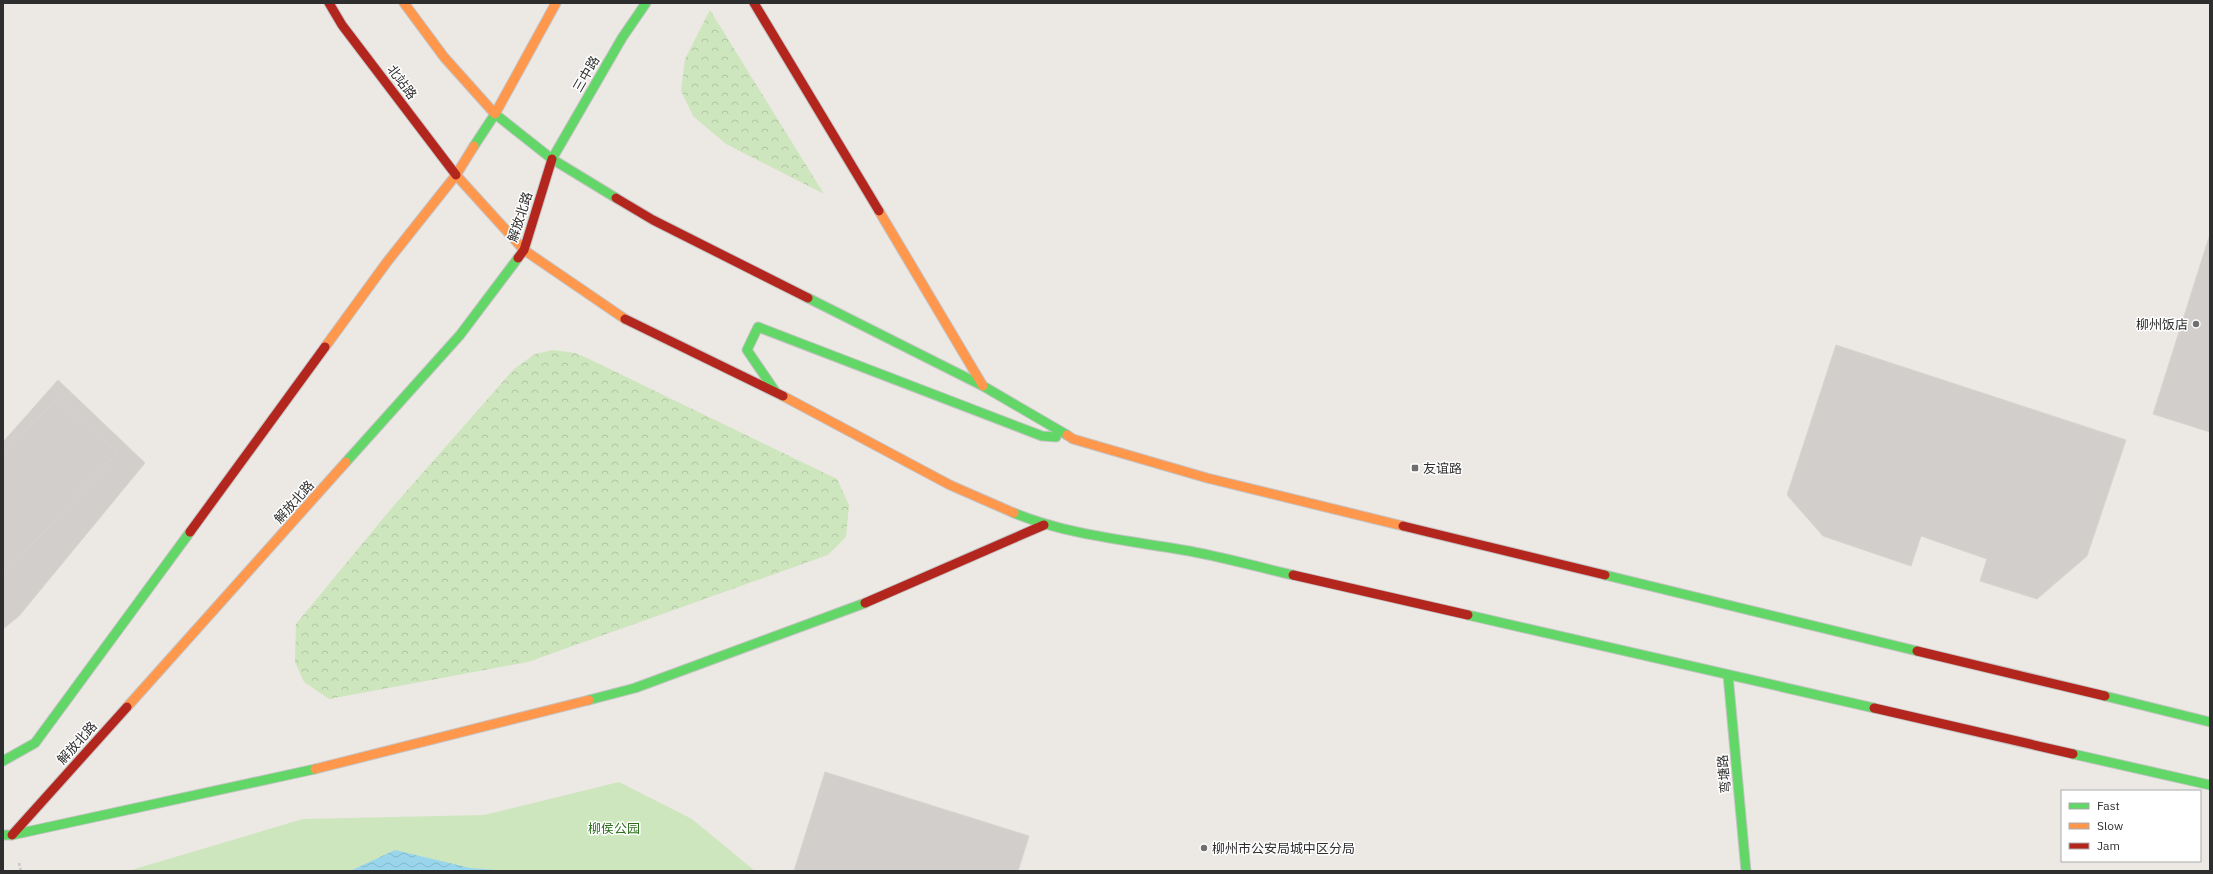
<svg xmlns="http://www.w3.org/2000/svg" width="2213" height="874" font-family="'IBM Plex Sans','Noto Sans SC',sans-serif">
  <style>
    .green { fill: #cee6be }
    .forest { fill: url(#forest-crowns) }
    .water { fill: url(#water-waves) }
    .building { fill: #d1cecb; stroke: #d7d4d0 }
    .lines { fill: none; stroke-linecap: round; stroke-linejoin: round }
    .fast-casing { stroke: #c5c4c5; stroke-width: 11 }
    .slow-casing { stroke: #c5c4c5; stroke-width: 11 }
    .jam-casing { stroke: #c5c4c5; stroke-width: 11 }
    .path { stroke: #c9c9c8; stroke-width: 2.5; stroke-dasharray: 3 2; stroke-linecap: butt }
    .fast { stroke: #63d668; stroke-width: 9 }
    .slow { stroke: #ff974d; stroke-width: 9 }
    .jam { stroke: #b3261e; stroke-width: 9 }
    .poi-dot { fill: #706f6e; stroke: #fff; stroke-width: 1.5 }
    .labels { text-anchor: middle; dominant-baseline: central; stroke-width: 3; stroke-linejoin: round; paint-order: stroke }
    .street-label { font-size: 13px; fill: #2e2e2e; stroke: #fff }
    .poi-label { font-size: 13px; fill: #2e2e2e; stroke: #fff; text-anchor: start }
    .park-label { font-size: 13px; fill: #2c6e1b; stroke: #fff }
  </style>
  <defs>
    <pattern id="forest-crowns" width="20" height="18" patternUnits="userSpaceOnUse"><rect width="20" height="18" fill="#cee6be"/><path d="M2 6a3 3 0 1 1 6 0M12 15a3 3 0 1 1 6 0" fill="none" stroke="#b1c6a4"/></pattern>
    <pattern id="water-waves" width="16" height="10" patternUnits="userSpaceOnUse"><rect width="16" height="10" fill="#99d6ec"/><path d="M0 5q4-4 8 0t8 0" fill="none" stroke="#84b8cb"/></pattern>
  </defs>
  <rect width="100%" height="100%" fill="#ece8e4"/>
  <polygon class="green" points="619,782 692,819 755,871 128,871 303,819 484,815"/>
  <g class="forest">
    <polygon points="710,10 824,194 726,144 693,116 681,91 685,59"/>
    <polygon points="553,350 575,353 587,358 837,479 849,505 846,537 828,555 528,662 329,699 304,682 295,662 296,624 390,510 514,369 535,354"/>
  </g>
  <polygon class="water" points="395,850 470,868 510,871 350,871"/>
  <g class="building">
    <polygon points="2210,234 2210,432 2153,414"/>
    <polygon points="1836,345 2126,440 2087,556 2037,599 1980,581 1987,559 1921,536 1911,566 1823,536 1787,495"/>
    <polygon points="58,380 145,463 19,616 3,629 3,442"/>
    <polygon points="57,398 117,453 3,576 3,456"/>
    <polygon points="825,772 1029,836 1018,871 794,871"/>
  </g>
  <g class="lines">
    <g class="fast-casing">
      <g id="fast">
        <polyline points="474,146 495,114 552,159 616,198"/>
        <polyline points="552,159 622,38 646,3"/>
        <polyline points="808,298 983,386 1067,435"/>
        <polyline points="775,391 747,350 758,327 1042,436 1056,437"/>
        <polyline points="346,462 460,335 518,258"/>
        <path d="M 1014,513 C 1068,535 1126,540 1183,550 C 1220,556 1257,567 1293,575"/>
        <polyline points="1605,575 1917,651"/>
        <polyline points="1468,615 1874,708"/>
        <polyline points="1728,675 1746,871"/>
        <polyline points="2105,696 2210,722"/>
        <polyline points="589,700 635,688 865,603"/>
        <polyline points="2073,754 2210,785"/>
        <polyline points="3,761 35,743 190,532"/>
        <polyline points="3,835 12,835 315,769"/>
      </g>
    </g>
    <g class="slow-casing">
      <g id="slow">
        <polyline points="404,3 444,57 495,114 556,3"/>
        <polyline points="456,175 524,250 625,319"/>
        <polyline points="879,211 983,386"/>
        <polyline points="325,347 387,262 456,175 474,146"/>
        <polyline points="783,396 950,485 1014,513"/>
        <polyline points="1067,435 1073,439 1207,478 1403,526"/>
        <polyline points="127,707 346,462"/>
        <polyline points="315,769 589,700"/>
      </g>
    </g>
    <g class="jam-casing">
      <g id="jam">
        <polyline points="329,3 342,25 456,175"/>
        <polyline points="754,3 879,211"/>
        <polyline points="616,198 653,220 808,298"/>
        <polyline points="518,258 524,250 552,159"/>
        <polyline points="625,319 783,396"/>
        <polyline points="1403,526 1605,575"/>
        <polyline points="190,532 325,347"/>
        <polyline points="1293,575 1468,615"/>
        <polyline points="865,603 1044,525"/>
        <polyline points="1917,651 2105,696"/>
        <polyline points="1874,708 2073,754"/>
        <polyline points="12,835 127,707"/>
      </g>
    </g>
    <polyline class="path" points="19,863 21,871"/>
    <use href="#fast" class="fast"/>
    <use href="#slow" class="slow"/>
    <use href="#jam" class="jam"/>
  </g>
  <g class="poi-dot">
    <circle cx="2196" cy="324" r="4"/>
    <rect x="1411" y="464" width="8" height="8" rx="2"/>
    <circle cx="1204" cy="848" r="4"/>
  </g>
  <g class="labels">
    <g class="street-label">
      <text transform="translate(586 74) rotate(-60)">三中路</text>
      <text transform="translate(402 82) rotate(53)">北站路</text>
      <text transform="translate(520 217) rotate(-72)">解放北路</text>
      <text transform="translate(294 502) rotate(-48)">解放北路</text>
      <text transform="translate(77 743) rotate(-48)">解放北路</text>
      <text transform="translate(1724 774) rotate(-95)">弯塘路</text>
    </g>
    <g class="poi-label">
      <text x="2188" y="324" text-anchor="end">柳州饭店</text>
      <text x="1423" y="468">友谊路</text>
      <text x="1212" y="848">柳州市公安局城中区分局</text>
    </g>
    <g class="park-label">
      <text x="614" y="828">柳侯公园</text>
    </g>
  </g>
  <rect width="2213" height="874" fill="none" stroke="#2e2e2e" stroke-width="8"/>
  <rect x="2061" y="790" width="140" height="72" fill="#ffffff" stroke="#ababab"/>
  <rect x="2069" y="803" width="20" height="6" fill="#63d668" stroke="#ababab"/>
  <text x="2097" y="810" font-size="12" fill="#2e2e2e">Fast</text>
  <rect x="2069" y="823" width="20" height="6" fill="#ff974d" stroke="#ababab"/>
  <text x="2097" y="830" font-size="12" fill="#2e2e2e">Slow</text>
  <rect x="2069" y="843" width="20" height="6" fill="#b3261e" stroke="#ababab"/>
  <text x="2097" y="850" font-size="12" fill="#2e2e2e">Jam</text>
</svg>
